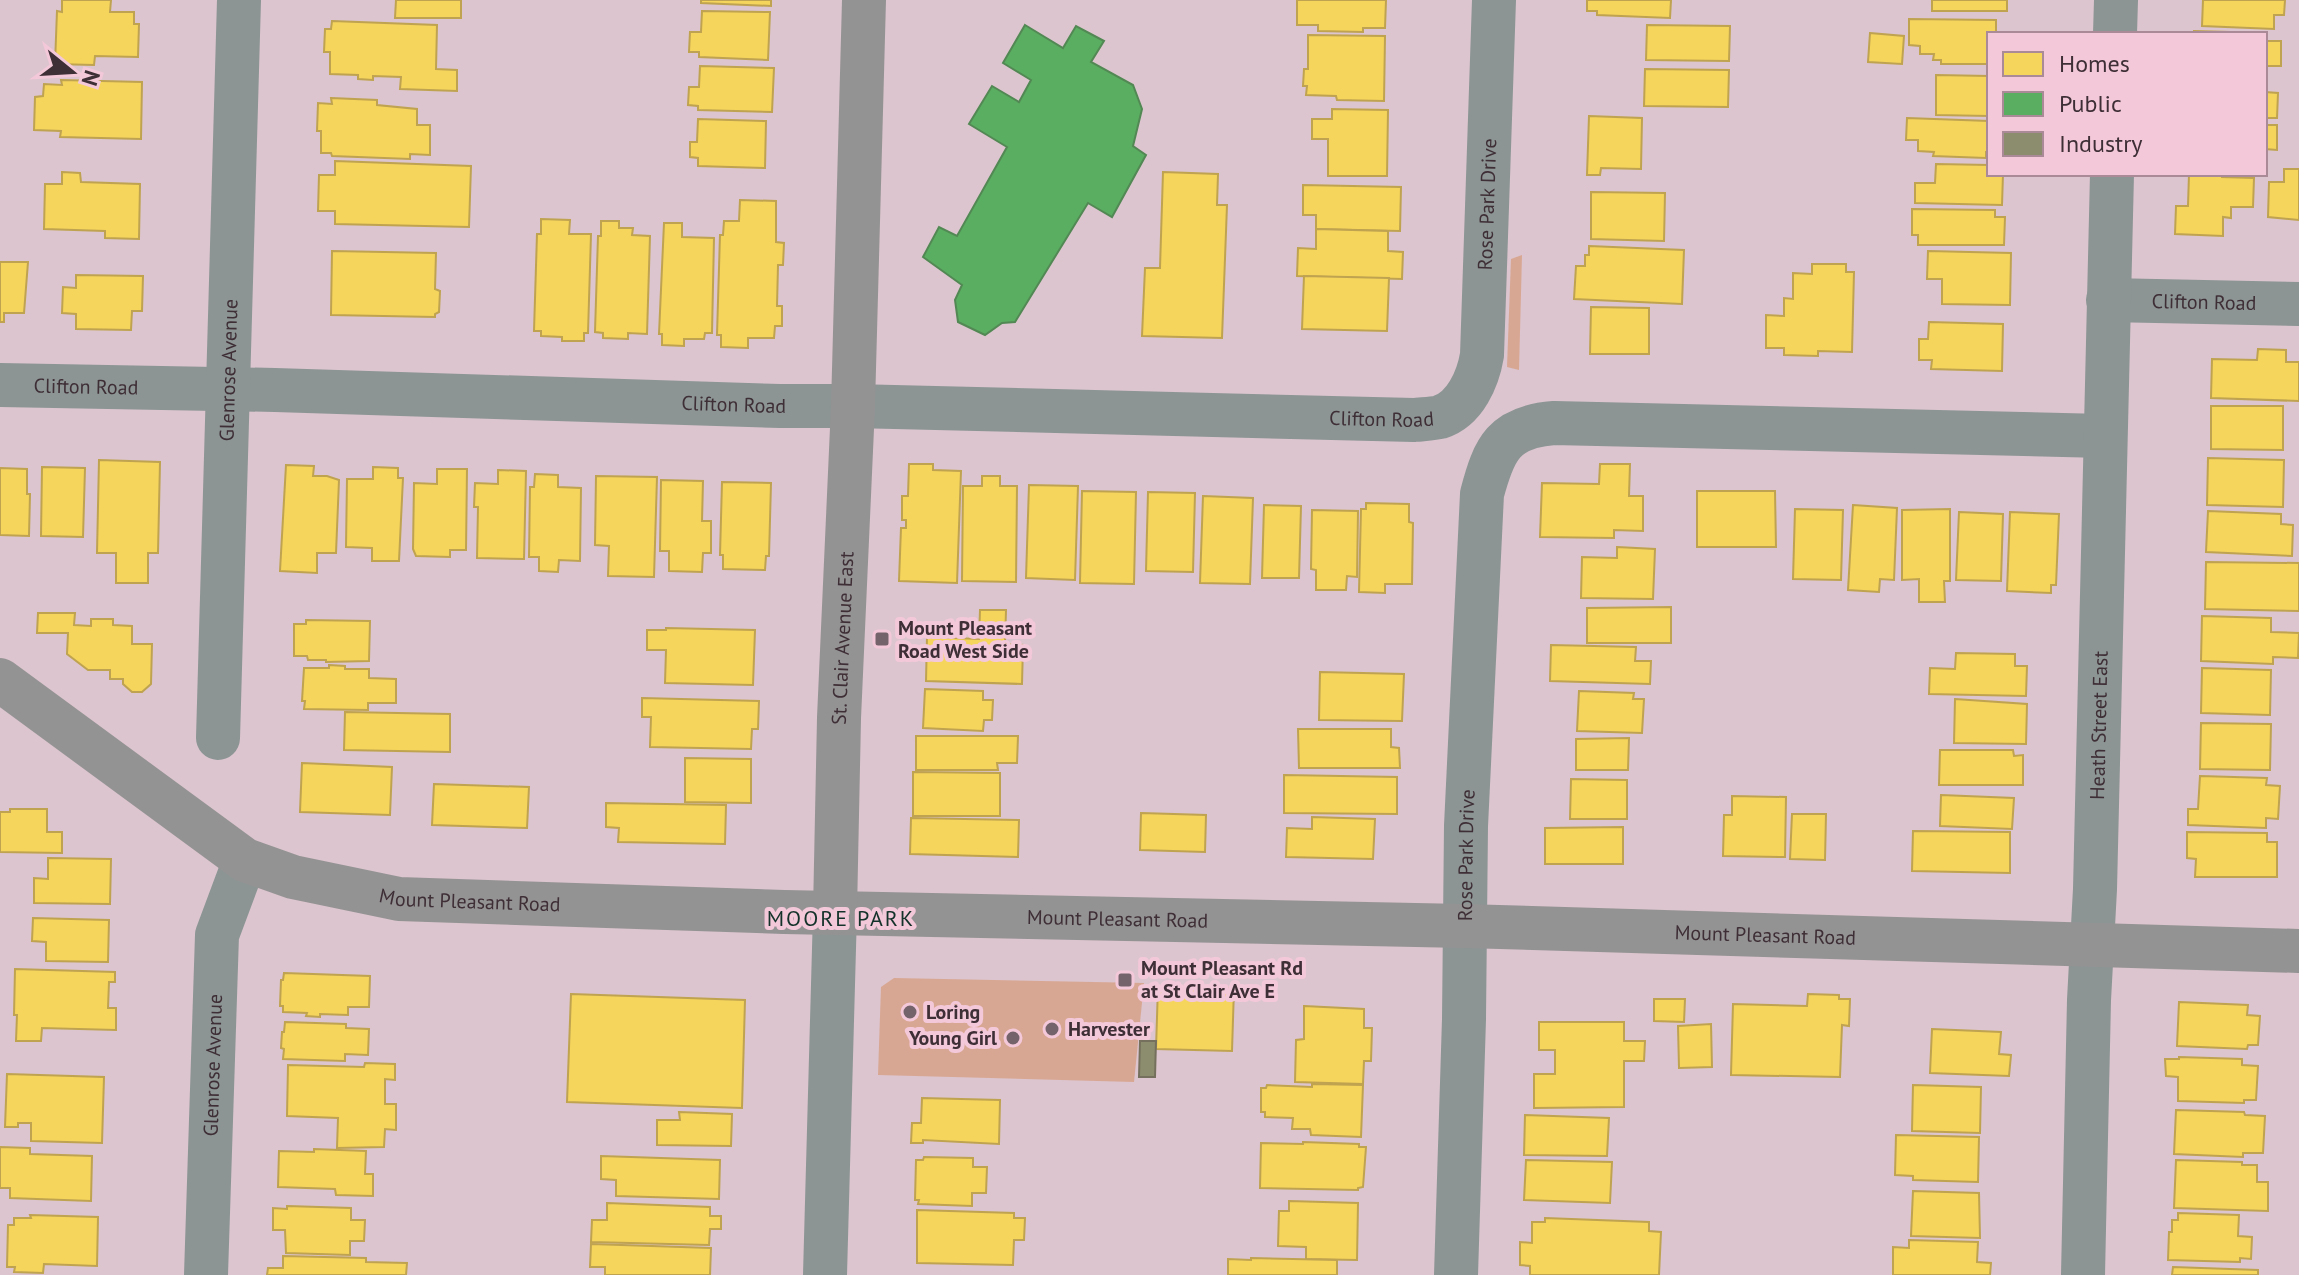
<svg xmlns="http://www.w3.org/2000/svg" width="2299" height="1275" font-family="'PT Sans',sans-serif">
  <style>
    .green { fill: #d8a793 }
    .homes { fill: #f6d55c; stroke: #bfa350; stroke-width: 2 }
    .public { fill: #5aae61; stroke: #528854; stroke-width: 2 }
    .industry { fill: #8c8c6e; stroke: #75705d; stroke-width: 2 }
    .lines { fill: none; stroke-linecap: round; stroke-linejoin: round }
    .minor { stroke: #8c9594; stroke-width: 44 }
    .major { stroke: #949394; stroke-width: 44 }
    .poi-dot { fill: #75636b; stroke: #f3c8d9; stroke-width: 3 }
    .labels { text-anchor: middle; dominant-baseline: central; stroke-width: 8; stroke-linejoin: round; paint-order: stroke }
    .street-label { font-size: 20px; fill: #3e2e35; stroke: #f3c8d9 }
    .poi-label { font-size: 20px; font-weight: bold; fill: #3e2e35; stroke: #f3c8d9; text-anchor: start }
    .neighbourhood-label { font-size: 22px; letter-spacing: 2px; fill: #143229; stroke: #f3c8d9 }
  </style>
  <rect width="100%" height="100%" fill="#dcc5ce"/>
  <g class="green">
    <polygon points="1522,255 1519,370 1507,367 1511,259"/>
    <polygon points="894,978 1144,983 1134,1082 878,1075 881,987"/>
  </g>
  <g class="homes">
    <polygon points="62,0 111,0 110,12 134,12 134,24 139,24 138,57 95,56 94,65 55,64 57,11 62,12"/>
    <polygon points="396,0 461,0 461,18 395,18"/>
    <polygon points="701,0 771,0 771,6 701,3"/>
    <polygon points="1297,0 1386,0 1385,28 1363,28 1363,32 1318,31 1318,25 1297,25"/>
    <polygon points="1587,0 1671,0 1670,18 1597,15 1597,11 1587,11"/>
    <rect x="1932" y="0" width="75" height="11"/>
    <polygon points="2203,0 2285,0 2284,15 2274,15 2274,29 2202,26"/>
    <polygon points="702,11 770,12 768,60 699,57 699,52 689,52 690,32 701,32"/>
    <polygon points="1909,19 1996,20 1996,34 1989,34 1989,64 1941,64 1941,60 1933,60 1934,54 1920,54 1920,46 1909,45"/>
    <polygon points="332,21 437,25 436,69 457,70 457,91 400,89 401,77 373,76 373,80 358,79 358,75 330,74 330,52 324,52 325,29 331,29"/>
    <polygon points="1647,25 1730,26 1729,61 1646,60"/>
    <polygon points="2194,31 2266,33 2266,41 2281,41 2281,66 2265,66 2265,34 2194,34"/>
    <polygon points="1870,33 1904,36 1902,64 1868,62"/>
    <polygon points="1308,35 1385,36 1384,101 1337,100 1336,96 1306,95 1307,86 1303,86 1304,69 1308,69"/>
    <polygon points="700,66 774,68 772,112 698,110 698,106 688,105 689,87 699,87"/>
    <polygon points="1645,69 1729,70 1728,107 1644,106"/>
    <polygon points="1936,75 1989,76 1989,116 1936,115"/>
    <polygon points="61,80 142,82 141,139 60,137 61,131 34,130 35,97 43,96 44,84 62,85"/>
    <polygon points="2265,92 2278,93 2277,118 2265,118"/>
    <polygon points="331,98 377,100 377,105 417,109 417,125 430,125 430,155 410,154 410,159 332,156 331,153 321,153 321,131 317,131 318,103 332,104"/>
    <polygon points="1332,109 1388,110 1387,176 1328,176 1328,139 1312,139 1312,119 1332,119"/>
    <polygon points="1589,116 1642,118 1641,169 1601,168 1600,175 1587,175"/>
    <polygon points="1907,118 1989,121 1989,152 1986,152 1986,158 1933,156 1934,152 1918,151 1918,140 1906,140"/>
    <polygon points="698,119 766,121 765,168 698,166 698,158 690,157 690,142 697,142"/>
    <polygon points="2265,125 2277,125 2277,150 2265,149"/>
    <polygon points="335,161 471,166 469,227 335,224 335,211 318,211 319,175 335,175"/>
    <polygon points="1936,164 1989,165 1989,174 2003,174 2002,205 1915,203 1915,183 1935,183"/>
    <polygon points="2284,169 2299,169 2299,220 2268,217 2269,182 2284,182"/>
    <polygon points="62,172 80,173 81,182 140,184 139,239 105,238 105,231 44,229 45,184 62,184"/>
    <polygon points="1163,172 1218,174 1217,205 1227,205 1222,338 1142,336 1145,268 1160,268"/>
    <polygon points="2189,174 2222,174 2222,177 2254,178 2253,207 2231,207 2231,218 2223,217 2223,236 2175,234 2176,206 2188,206"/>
    <polygon points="1303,185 1401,187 1400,231 1316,229 1316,215 1303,215"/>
    <polygon points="1591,192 1665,193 1664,241 1591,239"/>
    <polygon points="740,200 776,201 776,242 784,243 783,265 778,265 777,306 782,306 782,326 775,326 774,338 748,338 748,348 721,347 721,335 717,335 720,235 723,235 724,221 739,221"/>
    <polygon points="1912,209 1995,210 1995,217 2005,217 2004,245 1918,245 1918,235 1912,235"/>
    <polygon points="541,219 570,220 569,234 591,234 588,333 584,333 584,341 562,341 562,337 541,336 541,331 534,331 537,234 541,234"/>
    <polygon points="601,221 619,221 619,228 633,228 632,235 650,236 647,334 628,333 628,339 603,338 603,333 595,332 598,236 601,236"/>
    <polygon points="664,223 682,223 682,237 714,238 712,333 705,333 704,339 684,339 684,346 662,345 662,334 659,334"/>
    <polygon points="1316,229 1388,231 1388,251 1403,252 1402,279 1297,276 1298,248 1316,249"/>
    <polygon points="1589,246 1684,250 1682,304 1574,299 1576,266 1585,266 1585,255 1589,255"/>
    <polygon points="332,251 436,253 435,289 440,291 439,312 435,314 435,317 331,315"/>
    <polygon points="1928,251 2011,253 2010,305 1942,304 1942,279 1927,279"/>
    <polygon points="0,262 28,262 24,313 4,313 4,322 0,322"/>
    <polygon points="1812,264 1846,264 1846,272 1854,272 1852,352 1818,351 1818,356 1784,355 1784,348 1766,348 1766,315 1784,316 1784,298 1793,299 1793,273 1812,274"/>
    <polygon points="76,275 143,276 142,311 132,311 131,330 76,329 76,314 62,313 63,287 76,288"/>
    <polygon points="1304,276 1389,278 1387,331 1302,329"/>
    <polygon points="1591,307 1649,308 1649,354 1590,354"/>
    <polygon points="1929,322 2003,324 2002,371 1931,369 1932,360 1919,360 1919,339 1928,339"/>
    <polygon points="2258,349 2286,350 2286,362 2299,362 2299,401 2211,398 2212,359 2257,360"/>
    <polygon points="2211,406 2283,406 2283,450 2211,449"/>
    <polygon points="2208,458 2284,460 2283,507 2207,505"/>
    <polygon points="99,460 160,462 158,553 148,553 148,583 116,583 116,553 97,553"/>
    <polygon points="909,464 933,464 933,470 961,471 957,583 899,581 901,528 906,528 906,520 902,520 902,496 908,496"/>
    <polygon points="1600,464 1630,464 1629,496 1643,496 1643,531 1614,530 1614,538 1540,537 1542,483 1599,484"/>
    <polygon points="286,465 314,466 313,476 327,476 339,480 336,553 317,553 317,573 280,571"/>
    <polygon points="42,467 85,468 83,537 41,536"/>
    <polygon points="373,467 398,468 398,478 403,478 399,561 372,561 372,548 346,547 347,479 373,479"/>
    <polygon points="0,468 27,469 27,494 30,494 29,536 0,535"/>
    <polygon points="437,469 467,469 466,550 450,550 450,557 416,556 413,549 414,483 437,484"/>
    <polygon points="498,470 526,471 524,559 477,558 478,507 474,507 475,483 498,484"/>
    <polygon points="535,474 558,475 558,487 581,488 580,561 559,560 558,572 539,571 539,557 529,557 530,487 534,487"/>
    <polygon points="596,476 657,477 654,577 608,576 609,546 595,545"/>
    <polygon points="982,476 1000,476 1000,486 1017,486 1016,582 962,581 963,486 982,486"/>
    <polygon points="661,480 703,481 702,521 711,521 711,553 703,553 702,572 669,571 669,551 660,551"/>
    <polygon points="722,482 771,483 769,556 766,556 765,570 723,569 723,555 720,555"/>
    <polygon points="1029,485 1078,486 1075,580 1026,578"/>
    <polygon points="1082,491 1136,492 1134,584 1080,583"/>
    <polygon points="1697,491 1775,491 1776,547 1697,547"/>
    <polygon points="1148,492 1195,493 1193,572 1146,571"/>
    <polygon points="1203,496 1253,498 1250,584 1200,583"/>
    <polygon points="1366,503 1409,504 1409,522 1413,523 1412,584 1385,584 1385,593 1359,592 1361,509 1366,509"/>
    <polygon points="1264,505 1301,506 1299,578 1262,578"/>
    <polygon points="1853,505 1897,508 1894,580 1880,579 1879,592 1848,590"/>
    <polygon points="1795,509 1843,510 1841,580 1793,579"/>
    <polygon points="1950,509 1950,581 1944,581 1945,602 1919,602 1919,579 1902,580 1902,510"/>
    <polygon points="1312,510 1358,511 1357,577 1347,576 1346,590 1316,590 1316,570 1311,569"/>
    <polygon points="2208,511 2281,514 2281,524 2293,525 2292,556 2206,552"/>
    <polygon points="1959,512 2003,514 2001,581 1956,580"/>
    <polygon points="2010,512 2059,514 2056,585 2051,585 2051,593 2007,591"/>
    <polygon points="1617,547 1655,549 1653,599 1581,598 1582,557 1617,558"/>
    <polygon points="2206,562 2299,563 2299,611 2205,609"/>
    <polygon points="1671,607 1671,643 1587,643 1587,608"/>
    <polygon points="980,610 1006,610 1005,644 1023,645 1022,684 926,681 927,637 979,639"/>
    <polygon points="38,613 75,613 74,625 91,626 91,619 113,619 113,625 132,626 132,644 152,644 151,684 142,692 132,692 123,684 123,679 110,679 110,670 88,670 67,654 68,633 37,633"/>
    <polygon points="2202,616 2271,618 2271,632 2299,633 2298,658 2273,657 2273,664 2201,661"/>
    <polygon points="306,620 370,621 369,661 326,662 326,660 308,660 307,656 294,656 294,624 306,624"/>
    <polygon points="666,628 755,630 753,685 665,683 666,650 647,650 647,630 666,630"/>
    <polygon points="1551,645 1636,647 1635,661 1651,661 1650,684 1550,681"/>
    <polygon points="1956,653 2015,654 2015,666 2027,666 2026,696 1929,694 1930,668 1955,669"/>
    <polygon points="329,665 345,666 345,669 369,669 369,678 396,679 396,703 368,703 368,710 304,709 305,701 302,701 304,668 329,668"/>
    <polygon points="2202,668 2271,670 2270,715 2201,713"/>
    <polygon points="1320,672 1404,674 1402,721 1319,720"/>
    <polygon points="925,689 983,691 983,700 993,700 992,720 984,720 983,731 923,728"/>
    <polygon points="1579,691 1634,693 1633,699 1644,699 1642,733 1577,731"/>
    <polygon points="642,698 759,701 758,729 752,729 751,749 650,747 651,717 642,717"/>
    <polygon points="1955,699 2027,704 2026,744 1954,743"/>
    <polygon points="345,712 450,714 450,752 344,750"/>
    <polygon points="2201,723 2271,724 2270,770 2200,769"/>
    <polygon points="1298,729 1391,729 1391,747 1399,748 1400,768 1299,768"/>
    <polygon points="916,736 1018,736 1017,763 997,763 998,770 916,770"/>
    <polygon points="1629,738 1628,770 1576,770 1576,739"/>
    <polygon points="1940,750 2013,750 2014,756 2023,755 2023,785 1939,785"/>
    <polygon points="685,758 751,759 751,803 685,802"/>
    <polygon points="302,763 392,767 390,815 300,812"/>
    <polygon points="913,772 1000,773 1000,816 913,816"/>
    <polygon points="1284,775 1397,777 1397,814 1284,813"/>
    <polygon points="2200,776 2267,778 2266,785 2280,786 2278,819 2266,818 2266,828 2188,825 2188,809 2198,809"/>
    <polygon points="1571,779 1627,780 1627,819 1570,819"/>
    <polygon points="434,784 529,787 527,828 432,825"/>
    <polygon points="1941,795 2014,798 2012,829 1940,826"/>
    <polygon points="1732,796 1786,797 1785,857 1723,856 1724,815 1732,815"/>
    <polygon points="606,803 726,805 725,844 618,842 619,828 606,827"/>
    <polygon points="10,809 47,809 47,832 62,832 62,853 0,852 0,812 10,812"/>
    <polygon points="1141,813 1206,815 1205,852 1140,850"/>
    <polygon points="1792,814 1826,814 1825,860 1790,859"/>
    <polygon points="1312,817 1375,819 1373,859 1286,857 1287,828 1312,829"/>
    <polygon points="911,818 1019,820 1018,857 910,854"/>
    <polygon points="1623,827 1623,864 1545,864 1545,828"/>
    <polygon points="1913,831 2010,832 2010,873 1912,871"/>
    <polygon points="2187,832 2267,833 2267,842 2277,842 2277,877 2195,877 2196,859 2187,858"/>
    <polygon points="48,858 111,859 110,904 34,903 34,878 48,879"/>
    <polygon points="33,918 109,920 108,962 46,961 46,942 32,941"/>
    <polygon points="15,969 115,972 115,982 109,982 108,1008 116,1008 116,1030 42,1028 41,1041 16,1041 17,1015 14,1015"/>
    <polygon points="284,973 370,976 369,1007 348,1007 348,1015 320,1014 320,1017 306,1016 307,1013 283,1012 283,1006 280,1006 281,980 283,980"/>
    <polygon points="1158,986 1234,988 1232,1051 1156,1049"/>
    <polygon points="571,994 745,1000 742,1108 567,1102"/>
    <polygon points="1808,994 1839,995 1839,999 1850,999 1849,1026 1842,1025 1840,1077 1731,1075 1733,1004 1807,1006"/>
    <polygon points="1654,999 1685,999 1684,1022 1654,1021"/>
    <polygon points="2179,1002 2248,1005 2247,1015 2260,1016 2258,1045 2248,1045 2247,1049 2177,1046"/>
    <polygon points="1304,1006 1364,1009 1364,1028 1372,1028 1371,1061 1364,1061 1363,1084 1295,1082 1296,1040 1304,1039"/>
    <polygon points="285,1022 346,1024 346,1028 369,1029 368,1055 345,1054 345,1061 283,1059 284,1049 281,1048 282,1032 284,1032"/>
    <polygon points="1539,1022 1624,1022 1624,1041 1645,1041 1644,1061 1624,1061 1624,1107 1534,1108 1534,1074 1555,1074 1555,1050 1539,1050"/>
    <polygon points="1711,1024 1712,1067 1679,1068 1678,1026"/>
    <polygon points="1932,1029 2001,1032 1999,1054 2011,1055 2009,1076 1930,1073"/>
    <polygon points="2179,1057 2242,1059 2242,1065 2258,1066 2256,1100 2244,1100 2244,1103 2178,1101 2178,1077 2166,1076 2165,1059 2179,1059"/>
    <polygon points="365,1063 395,1064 395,1080 385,1079 385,1104 396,1104 396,1130 385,1129 384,1147 337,1148 338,1118 287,1116 288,1065 364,1067"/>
    <polygon points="7,1074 104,1077 102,1143 31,1141 31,1123 18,1123 18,1127 5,1127"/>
    <polygon points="1312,1084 1363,1085 1361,1137 1311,1135 1310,1129 1292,1129 1293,1118 1265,1117 1265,1112 1261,1112 1261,1088 1266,1088 1267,1085 1312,1087"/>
    <polygon points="1913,1085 1981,1087 1980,1133 1912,1131"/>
    <polygon points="922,1098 1000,1100 999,1144 923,1140 923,1143 911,1143 912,1123 921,1123"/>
    <polygon points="2176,1110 2244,1112 2245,1115 2265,1116 2263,1153 2243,1153 2243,1157 2174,1154"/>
    <polygon points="679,1112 732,1114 731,1146 657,1145 657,1120 680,1120"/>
    <polygon points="1525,1115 1609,1118 1607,1156 1524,1155"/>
    <polygon points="1896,1135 1979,1137 1978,1182 1913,1180 1913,1176 1895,1175"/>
    <polygon points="1303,1142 1359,1144 1359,1147 1366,1147 1363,1187 1358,1188 1358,1190 1260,1188 1261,1143 1303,1144"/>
    <polygon points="0,1147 30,1148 30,1154 92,1156 91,1201 10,1198 10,1188 0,1188"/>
    <polygon points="314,1149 366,1151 365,1174 373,1174 373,1196 336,1195 335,1189 278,1187 279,1151 314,1152"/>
    <polygon points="601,1156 720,1160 719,1199 616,1196 616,1180 601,1179"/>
    <polygon points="924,1157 973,1158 973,1167 987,1167 986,1193 972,1193 972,1206 918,1204 919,1200 915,1200 916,1160 923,1160"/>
    <polygon points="1526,1160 1612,1162 1610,1203 1524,1200"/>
    <polygon points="2176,1160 2242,1162 2242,1165 2257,1165 2257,1182 2268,1182 2268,1211 2174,1208"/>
    <polygon points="1913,1191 1979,1193 1980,1238 1911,1236"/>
    <polygon points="1289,1201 1358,1203 1357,1260 1306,1259 1306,1247 1278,1246 1279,1211 1289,1211"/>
    <polygon points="607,1203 710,1207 710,1216 721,1216 721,1229 710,1229 709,1245 591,1242 592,1220 607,1220"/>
    <polygon points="287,1206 351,1208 351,1220 365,1220 364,1241 350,1241 350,1255 286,1253 285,1230 273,1230 273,1208 287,1209"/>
    <polygon points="917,1210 1014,1213 1014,1218 1025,1218 1024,1240 1014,1240 1013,1265 917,1263"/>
    <polygon points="2178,1213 2239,1215 2238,1236 2252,1237 2251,1259 2240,1258 2240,1262 2168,1260 2169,1232 2172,1232 2172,1220 2178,1220"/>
    <polygon points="30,1215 98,1217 97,1266 44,1264 43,1273 14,1272 15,1267 7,1267 8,1225 14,1225 14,1218 31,1218"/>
    <polygon points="1545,1218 1649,1222 1649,1231 1661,1232 1659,1275 1530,1275 1530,1266 1520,1265 1520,1242 1532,1243 1532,1222 1545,1222"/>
    <polygon points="1909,1240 1978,1242 1977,1262 1991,1263 1990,1275 1893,1275 1893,1247 1909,1248"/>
    <polygon points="591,1244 711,1248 710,1275 605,1275 605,1267 590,1267"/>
    <polygon points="283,1256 366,1258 366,1262 407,1263 406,1275 267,1275 268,1268 283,1268"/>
    <polygon points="1251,1258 1337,1260 1337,1275 1228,1275 1228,1259 1251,1260"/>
    <polygon points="2173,1267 2258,1270 2258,1275 2172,1275"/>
  </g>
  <polygon class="public" points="1025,25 1063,48 1076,26 1104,41 1091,62 1133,85 1142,109 1133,146 1146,155 1112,217 1088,203 1015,322 1002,323 985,335 958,322 955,300 962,285 923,257 939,227 957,236 1007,147 969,124 992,86 1019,102 1031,80 1003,63"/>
  <polygon class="industry" points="1140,1041 1156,1041 1155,1077 1139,1077"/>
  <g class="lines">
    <g class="minor">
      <polyline points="2115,34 2116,0"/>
      <path id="s1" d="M 2108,300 L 2299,304"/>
      <path id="s2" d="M 0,385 L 275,390 L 780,406 L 853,406 L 1414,420 C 1422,419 1432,419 1440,417 C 1465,409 1478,379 1482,355 L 1494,0"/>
      <path id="s3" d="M 218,738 L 239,0"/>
      <path id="s4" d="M 206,1275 L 217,935 L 245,860"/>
      <polyline points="825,1275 835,912"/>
      <path id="s5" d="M 1456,1275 L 1464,1019 L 1466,826 L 1482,494 C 1494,448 1504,427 1554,423 L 2104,436"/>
      <path id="s6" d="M 2083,1275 L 2089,1000 L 2095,889 L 2112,174"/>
    </g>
    <g class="major">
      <path id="s7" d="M 0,680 L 245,860 L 293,877 L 399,899 L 784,912 L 1464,926 L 2299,951"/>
      <path id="s8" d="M 835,912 L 839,718 L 853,406 L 864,0"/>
    </g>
  </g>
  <g class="poi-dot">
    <rect x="874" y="631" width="16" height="16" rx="4"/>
    <rect x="1117" y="972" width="16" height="16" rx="4"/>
    <circle cx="910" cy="1012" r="8"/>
    <circle cx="1052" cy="1029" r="8"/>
    <circle cx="1013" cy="1038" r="8"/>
  </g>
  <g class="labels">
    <g class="street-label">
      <text stroke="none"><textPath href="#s2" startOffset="1670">Rose Park Drive</textPath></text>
      <text stroke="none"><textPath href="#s1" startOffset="96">Clifton Road</textPath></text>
      <text stroke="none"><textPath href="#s3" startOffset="368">Glenrose Avenue</textPath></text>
      <text stroke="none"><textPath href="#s2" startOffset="86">Clifton Road</textPath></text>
      <text stroke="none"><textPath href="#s2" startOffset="734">Clifton Road</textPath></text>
      <text stroke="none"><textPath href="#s2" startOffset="1382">Clifton Road</textPath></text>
      <text stroke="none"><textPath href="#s8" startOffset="274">St. Clair Avenue East</textPath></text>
      <text stroke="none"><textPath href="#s6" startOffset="550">Heath Street East</textPath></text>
      <text stroke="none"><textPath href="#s5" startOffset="420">Rose Park Drive</textPath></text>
      <text stroke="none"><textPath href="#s7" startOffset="534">Mount Pleasant Road</textPath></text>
      <text stroke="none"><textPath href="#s7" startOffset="1182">Mount Pleasant Road</textPath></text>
      <text stroke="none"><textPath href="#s7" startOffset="1830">Mount Pleasant Road</textPath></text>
      <text stroke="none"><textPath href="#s4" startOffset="210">Glenrose Avenue</textPath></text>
    </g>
    <g class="poi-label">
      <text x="898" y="628">Mount Pleasant<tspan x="898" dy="23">Road West Side</tspan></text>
      <text x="1141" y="968">Mount Pleasant Rd<tspan x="1141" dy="23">at St Clair Ave E</tspan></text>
      <text x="926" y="1012">Loring</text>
      <text x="1068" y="1029">Harvester</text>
      <text x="997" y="1038" text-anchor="end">Young Girl</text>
    </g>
    <g class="neighbourhood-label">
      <text x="841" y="918">MOORE PARK</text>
    </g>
  </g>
  <rect x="1987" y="32" width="280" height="144" fill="#f3c8d9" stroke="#ab8a97" stroke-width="2"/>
  <rect x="2003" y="52" width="40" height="24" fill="#f6d55c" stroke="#ab8a97" stroke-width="2"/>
  <text x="2059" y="72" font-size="24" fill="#3e2e35">Homes</text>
  <rect x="2003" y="92" width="40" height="24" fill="#5aae61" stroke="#ab8a97" stroke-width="2"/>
  <text x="2059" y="112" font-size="24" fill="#3e2e35">Public</text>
  <rect x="2003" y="132" width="40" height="24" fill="#8c8c6e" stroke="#ab8a97" stroke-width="2"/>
  <text x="2059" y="152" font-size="24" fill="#3e2e35">Industry</text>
  <g transform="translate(72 72) rotate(108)" stroke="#f3c8d9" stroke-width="6" paint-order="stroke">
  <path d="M0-6L14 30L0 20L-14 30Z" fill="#3e2e35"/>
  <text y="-12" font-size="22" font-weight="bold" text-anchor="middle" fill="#3e2e35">N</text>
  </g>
</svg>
